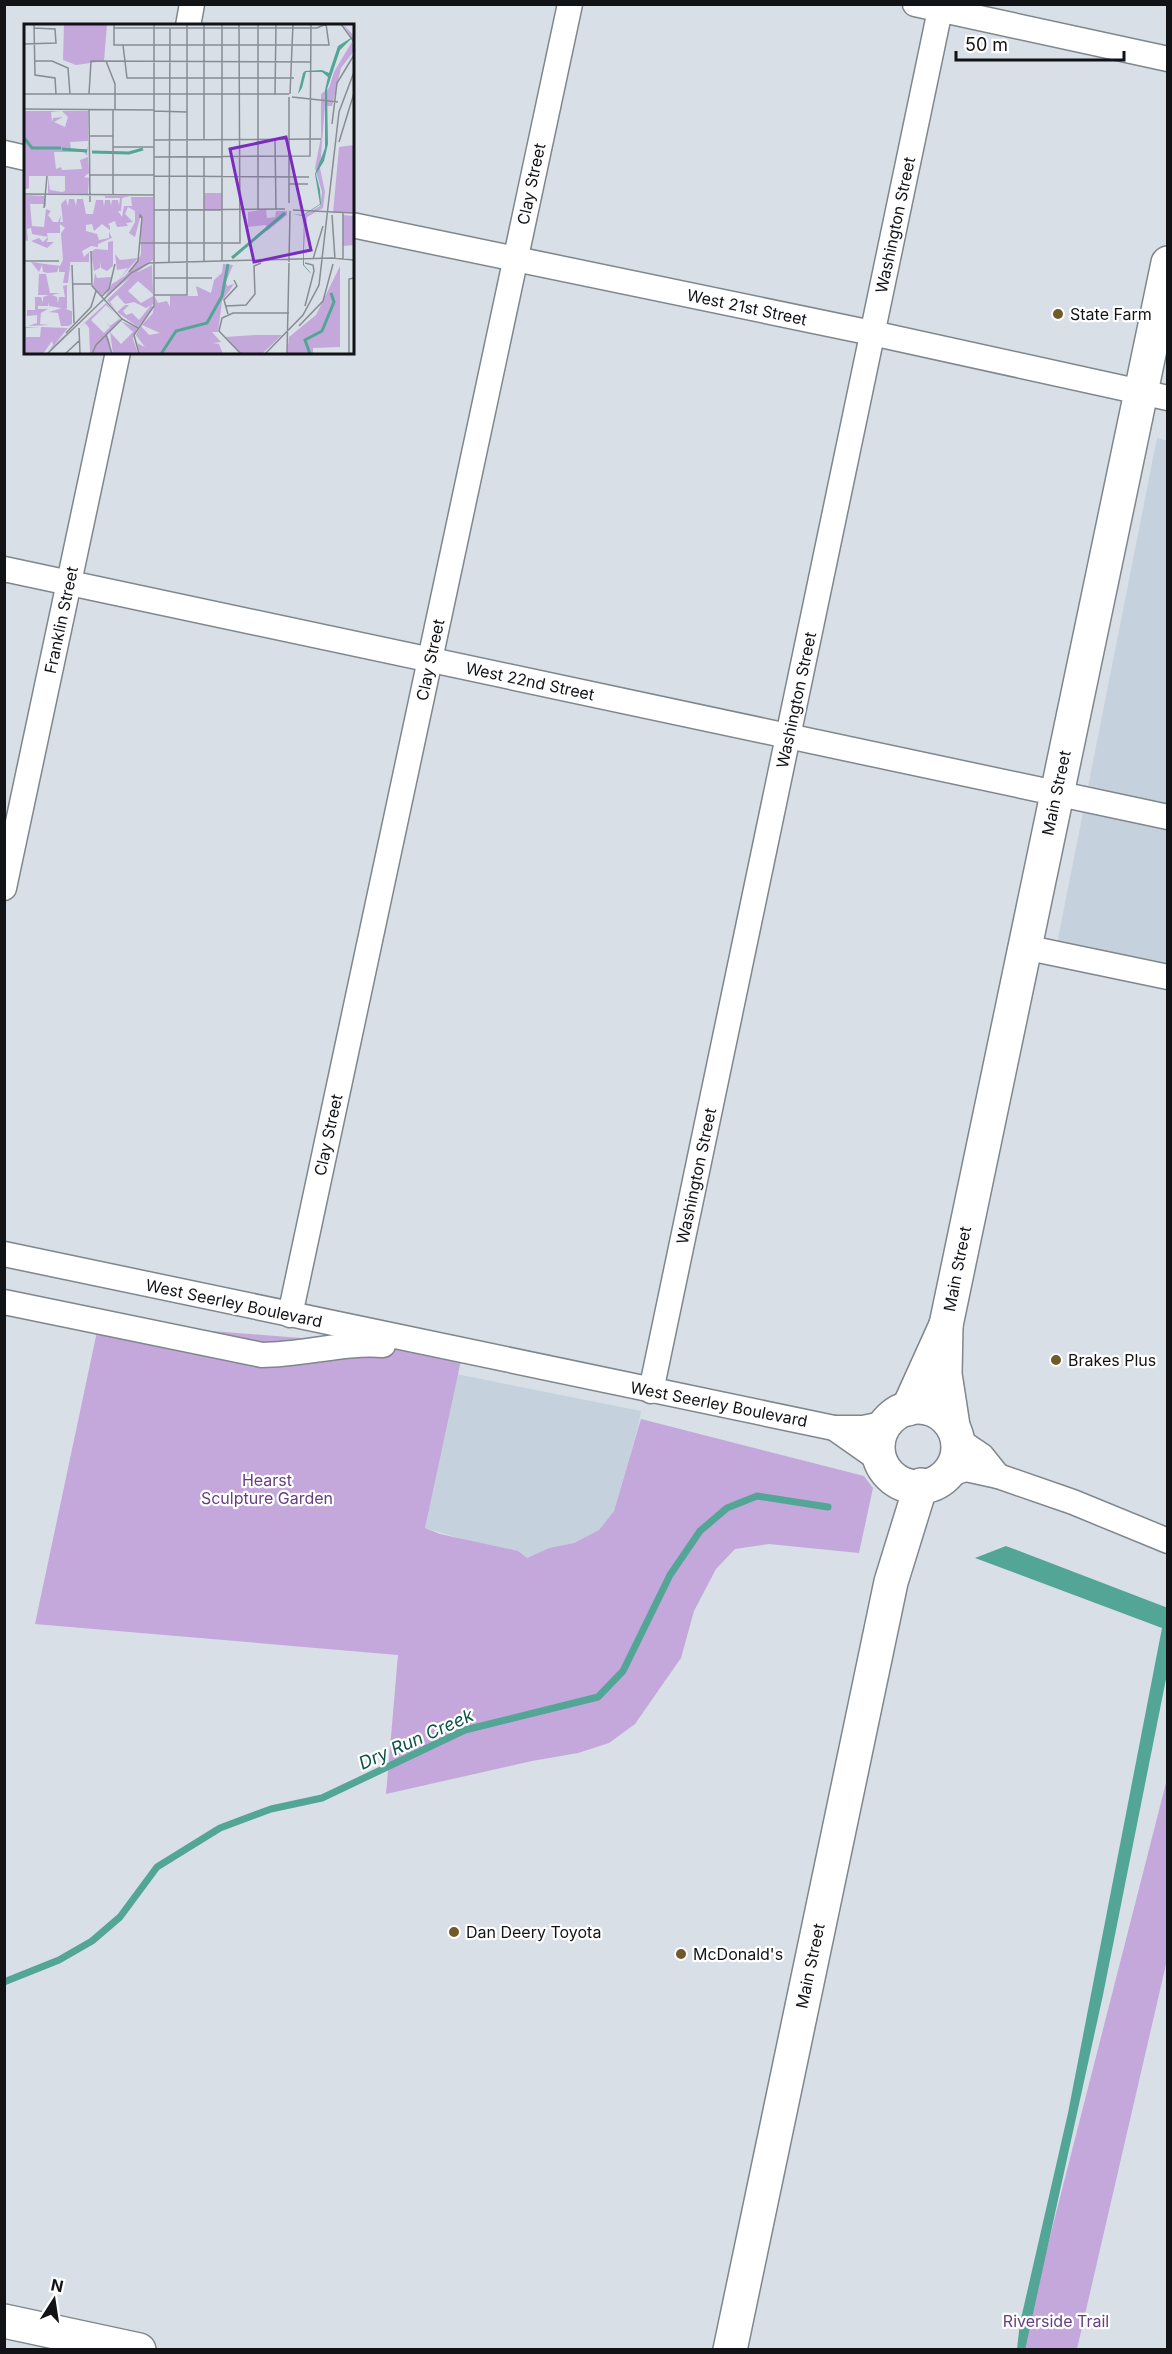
<svg xmlns="http://www.w3.org/2000/svg" width="1172" height="2354" font-family="Inter,sans-serif">
  <style>
    .built { fill: #c5d2de }
    .green { fill: #c4a8db }
    .water { fill: #53a696 }
    .lines { fill: none; stroke-linecap: round; stroke-linejoin: round }
    .stream { stroke: #53a696; stroke-width: 7 }
    .street-casing { stroke: #7f868c; stroke-width: 27 }
    .secondary-casing { stroke: #7f868c; stroke-width: 36 }
    .primary-casing { stroke: #7f868c; stroke-width: 36 }
    .street { stroke: #fff; stroke-width: 24 }
    .secondary { stroke: #fff; stroke-width: 33 }
    .primary { stroke: #fff; stroke-width: 33 }
    .poi-dot { fill: #71592a; stroke: #fff; stroke-width: 2 }
    .labels { text-anchor: middle; dominant-baseline: central; stroke-width: 4.5; stroke-linejoin: round; paint-order: stroke }
    .street-label { font-size: 16px; fill: #111316; stroke: #fff }
    .poi-label { font-size: 16px; fill: #111316; stroke: #fff; text-anchor: start }
    .park-label { font-size: 16px; fill: #663e82; stroke: #fff }
    .water-label { font-size: 18px; font-style: italic; fill: #0b5449; stroke: #fff }
    .inset-river { fill: none; stroke: #53a696; stroke-width: 3 }
    .inset-road { fill: none; stroke: #888d93; stroke-width: 1.5 }
    .view { fill: #7b2cbf; fill-opacity: 0.15; stroke: #7b2cbf; stroke-width: 3 }
    .inset-edge { fill: none; stroke: #111316; stroke-width: 3 }
  </style>
  <rect width="100%" height="100%" fill="#d8dfe6"/>
  <g class="built">
    <polygon points="1157,438 1168,441 1167,977 1055,954"/>
    <polygon points="456,1374 641,1411 638,1428 614,1511 599,1530 574,1543 549,1548 527,1558 425,1528"/>
  </g>
  <g class="green">
    <polygon points="99,1322 463,1351 425,1528 440,1534 518,1551 527,1558 549,1548 574,1543 599,1530 614,1511 641,1419 864,1476 873,1488 859,1553 769,1544 735,1549 716,1569 694,1611 681,1658 635,1724 609,1743 578,1753 532,1761 386,1794 398,1655 35,1624"/>
    <polygon points="1167,1779 1167,1960 1077,2349 1021,2350"/>
  </g>
  <polygon class="water" points="1006,1546 1168,1608 1167,1674 1103,1995 1025,2350 1017,2349 1020,2323 1068,2113 1162,1628 975,1558"/>
  <g class="lines">
    <polyline class="stream" points="4,1982 59,1960 92,1941 120,1917 157,1867 220,1828 271,1809 322,1798 465,1730 598,1697 623,1671 670,1575 700,1531 727,1508 757,1496 828,1507"/>
    <g class="street-casing">
      <g id="street">
        <polyline points="915,4 1168,59"/>
        <polyline points="188,26 192,4"/>
        <polyline points="4,153 26,158"/>
        <polyline points="352,225 872,333 1168,398"/>
        <polyline points="4,569 1168,817"/>
        <polyline points="4,888 118,352"/>
        <polyline points="1024,947 1168,977"/>
        <polyline points="4,1254 834,1428"/>
        <path d="M 4,1302 L 262,1355 C 303,1355 343,1342 383,1345"/>
        <polyline points="290,1315 570,4"/>
        <polyline points="651,1391 940,10"/>
        <polyline points="881,1461 834,1428 863,1428 887,1423"/>
        <polyline points="947,1475 966,1469 998,1476 982,1456 957,1439"/>
        <polyline points="998,1476 1073,1502 1168,1541"/>
      </g>
    </g>
    <g class="secondary-casing">
      <g id="secondary">
        <polyline points="946,1325 1168,263"/>
        <circle cx="918" cy="1447" r="40"/>
        <polyline points="908,1409 946,1325 945,1374 953,1426"/>
        <polyline points="730,2350 891,1582 921,1485"/>
      </g>
    </g>
    <g class="primary-casing">
      <polyline id="primary" points="4,2321 139,2350"/>
    </g>
    <use href="#street" class="street"/>
    <use href="#secondary" class="secondary"/>
    <use href="#primary" class="primary"/>
  </g>
  <g class="poi-dot">
    <circle cx="1058" cy="314" r="6"/>
    <circle cx="1056" cy="1360" r="6"/>
    <circle cx="454" cy="1932" r="6"/>
    <circle cx="681" cy="1954" r="6"/>
  </g>
  <g class="labels">
    <g class="street-label">
      <text transform="translate(531 184) rotate(-78)">Clay Street</text>
      <text transform="translate(895 225) rotate(-78)">Washington Street</text>
      <text transform="translate(747 307) rotate(12)">West 21st Street</text>
      <text transform="translate(61 620) rotate(-78)">Franklin Street</text>
      <text transform="translate(430 660) rotate(-78)">Clay Street</text>
      <text transform="translate(530 681) rotate(12)">West 22nd Street</text>
      <text transform="translate(796 700) rotate(-78)">Washington Street</text>
      <text transform="translate(1056 793) rotate(-78)">Main Street</text>
      <text transform="translate(328 1135) rotate(-78)">Clay Street</text>
      <text transform="translate(696 1176) rotate(-78)">Washington Street</text>
      <text transform="translate(957 1269) rotate(-79)">Main Street</text>
      <text transform="translate(234 1303) rotate(12)">West Seerley Boulevard</text>
      <text transform="translate(719 1404) rotate(11)">West Seerley Boulevard</text>
      <text transform="translate(810 1966) rotate(-78)">Main Street</text>
    </g>
    <g class="poi-label">
      <text x="1070" y="314">State Farm</text>
      <text x="1068" y="1360">Brakes Plus</text>
      <text x="466" y="1932">Dan Deery Toyota</text>
      <text x="693" y="1954">McDonald's</text>
    </g>
    <g class="park-label">
      <text x="267" y="1480">Hearst<tspan x="267" dy="18">Sculpture Garden</tspan></text>
      <text x="1056" y="2321">Riverside Trail</text>
    </g>
    <g class="water-label">
      <text transform="translate(416 1739) rotate(-24)">Dry Run Creek</text>
    </g>
  </g>
  <g transform="translate(24 24)">
    <rect width="330" height="330" fill="#d8dfe6"/>
    <path d="M 40,0 L 83,0 L 80,37 L 52,41 L 39,36 ZM 319,0 L 330,12 L 330,27 L 317,44 L 308,82 L 301,82 L 296,144 L 301,168 L 299,184 L 283,193 L 279,235 L 281,191 L 296,182 L 298,168 L 291,144 L 297,113 L 297,70 L 305,64 L 310,48 L 329,16 ZM 0,87 L 37,87 L 27,88 L 28,98 L 29,94 L 39,93 L 30,98 L 41,103 L 44,93 L 38,87 L 64,87 L 64,117 L 46,118 L 47,125 L 63,125 L 64,121 L 63,132 L 60,128 L 30,128 L 32,145 L 37,143 L 38,146 L 58,145 L 56,136 L 64,133 L 65,149 L 60,153 L 65,154 L 64,170 L 24,169 L 24,153 L 26,166 L 38,168 L 41,167 L 41,152 L 5,152 L 5,164 L 0,166 ZM 330,121 L 330,189 L 309,189 L 315,123 ZM 180,169 L 198,169 L 198,185 L 180,186 ZM 1,171 L 22,172 L 22,183 L 20,180 L 6,180 L 8,202 L 20,203 L 22,185 L 27,187 L 24,191 L 29,198 L 34,198 L 37,191 L 36,198 L 39,198 L 37,180 L 42,175 L 44,182 L 45,175 L 50,175 L 52,182 L 53,175 L 59,175 L 62,190 L 69,190 L 72,176 L 79,176 L 80,182 L 81,176 L 86,176 L 87,182 L 88,176 L 94,176 L 95,182 L 96,174 L 81,174 L 81,172 L 106,172 L 98,174 L 97,187 L 94,187 L 98,193 L 100,182 L 108,182 L 107,173 L 129,173 L 129,236 L 81,273 L 88,260 L 101,252 L 117,231 L 117,190 L 111,213 L 105,209 L 111,198 L 111,187 L 104,183 L 101,190 L 109,198 L 102,199 L 104,202 L 93,203 L 91,197 L 84,200 L 86,202 L 86,206 L 78,200 L 70,207 L 68,200 L 62,201 L 62,207 L 73,210 L 75,216 L 85,214 L 85,208 L 88,214 L 74,220 L 74,223 L 67,222 L 58,227 L 60,233 L 65,228 L 65,238 L 46,238 L 47,259 L 46,242 L 44,259 L 39,259 L 41,248 L 35,248 L 35,242 L 33,248 L 24,249 L 19,248 L 18,241 L 15,248 L 7,238 L 36,242 L 39,236 L 37,209 L 41,204 L 36,200 L 36,209 L 23,209 L 24,216 L 22,218 L 30,218 L 23,224 L 7,217 L 15,214 L 19,218 L 24,213 L 8,210 L 7,204 L 3,205 L 4,217 L 0,216 ZM 242,185 L 243,194 L 251,193 L 252,187 L 263,187 L 263,191 L 243,207 L 242,201 L 224,203 L 224,188 ZM 319,191 L 330,192 L 330,221 L 319,222 ZM 89,217 L 89,242 L 83,247 L 77,244 L 77,238 L 76,244 L 70,247 L 67,228 L 71,225 L 84,226 L 84,218 ZM 91,230 L 96,236 L 114,234 L 93,258 L 104,244 L 93,246 ZM 199,240 L 209,241 L 202,258 L 203,262 L 210,260 L 198,277 L 194,308 L 188,308 L 197,318 L 189,319 L 195,320 L 199,330 L 115,330 L 113,319 L 121,323 L 112,311 L 117,302 L 125,311 L 136,309 L 118,301 L 129,289 L 131,273 L 134,279 L 143,277 L 146,283 L 146,272 L 174,272 L 172,262 L 187,269 L 190,256 L 198,249 ZM 128,241 L 129,270 L 114,257 L 104,267 L 117,279 L 129,272 L 129,280 L 122,284 L 110,278 L 101,280 L 93,271 L 86,278 L 92,287 L 83,276 L 110,250 ZM 316,242 L 316,323 L 289,324 L 289,330 L 263,330 L 265,313 L 292,291 ZM 71,249 L 73,254 L 87,253 L 85,265 L 77,271 L 69,263 ZM 15,250 L 22,250 L 26,269 L 36,269 L 28,271 L 33,273 L 34,280 L 35,273 L 41,273 L 39,262 L 43,261 L 43,285 L 25,282 L 25,278 L 24,282 L 14,282 L 14,285 L 24,285 L 17,289 L 16,300 L 25,301 L 4,302 L 13,299 L 13,291 L 3,292 L 3,286 L 11,286 L 11,273 L 17,273 L 19,279 L 19,273 L 25,271 L 14,271 ZM 82,279 L 90,289 L 82,281 L 67,296 L 80,309 L 86,303 L 82,298 L 86,302 L 95,295 L 92,290 L 96,296 L 81,312 L 85,315 L 87,330 L 66,330 L 65,304 L 61,299 L 56,303 ZM 101,281 L 105,281 L 99,287 L 102,291 L 108,289 L 115,296 L 127,281 L 130,283 L 114,303 L 93,288 ZM 38,284 L 48,287 L 48,300 L 44,302 L 37,302 L 34,289 L 25,288 ZM 97,297 L 113,304 L 109,315 L 114,330 L 89,330 L 86,308 L 97,320 L 109,308 ZM 50,302 L 23,330 L 29,321 L 28,317 L 19,330 L 0,330 L 0,303 L 15,303 L 2,304 L 2,313 L 16,313 L 17,303 L 44,304 L 30,321 ZM 231,311 L 258,311 L 238,330 L 217,330 L 201,313 Z" fill="#c4a8db"/>
    <path d="M 330,12 L 316,26 L 303,65 L 304,120 L 300,137 L 292,150 L 296,166 L 297,180 L 279,192 L 280,241 L 286,248 L 287,250 L 279,241 L 279,192 L 269,190 L 279,191 L 296,180 L 291,150 L 301,124 L 301,66 L 304,53 L 298,48 L 282,48 L 278,64 L 274,70 L 279,49 L 281,47 L 298,46 L 305,49 L 314,22 Z" fill="#53a696"/>
    <path class="inset-river" d="M 1,115 L 8,124 L 37,124M 38,125 L 63,127M 68,128 L 105,129 L 119,125M 208,234 L 261,189M 137,330 L 152,307 L 183,299 L 198,272 L 204,240M 286,330 L 281,316 L 298,307 L 310,278 L 307,269"/>
    <path class="inset-road" d="M 10,0 L 11,51 L 31,54 L 32,70M 90,0 L 90,21 L 305,21 L 302,0M 180,0 L 180,116M 198,0 L 198,237M 317,0 L 330,18M 90,4 L 293,4 L 302,0M 0,20 L 32,19 L 31,5 L 10,4M 99,21 L 103,54 L 270,54M 10,37 L 28,37 L 44,44 L 46,70M 82,37 L 91,60 L 91,86M 0,70 L 265,70M 65,70 L 67,37 L 287,38M 266,70 L 269,0M 251,71 L 252,0M 265,73 L 265,179M 268,73 L 314,78M 0,85 L 130,86M 65,86 L 66,178M 130,87 L 163,88M 308,100 L 313,59 L 330,31M 66,112 L 89,112M 130,116 L 297,115M 251,116 L 252,185M 315,118 L 330,69M 89,123 L 130,123M 130,133 L 286,132 L 287,0M 65,151 L 130,151M 130,152 L 285,153M 265,160 L 284,160M 0,170 L 130,171M 89,170 L 89,86M 20,184 L 23,152M 234,185 L 234,0M 130,186 L 261,185M 269,186 L 330,189M 319,189 L 319,236M 308,191 L 311,235M 115,219 L 216,219 L 215,0M 67,227 L 68,262 L 98,295 L 114,304M 289,235 L 299,202M 0,237 L 35,237M 180,237 L 180,133M 145,238 L 146,4M 265,238 L 266,187M 281,239 L 289,241 L 290,247 L 281,282M 48,241 L 50,299M 105,248 L 114,237 L 118,193 L 116,191 L 116,194M 130,254 L 188,254M 48,260 L 67,260M 130,271 L 163,271 L 163,0M 77,273 L 85,265 L 91,240M 202,282 L 222,281 L 231,270 L 230,242 L 237,239M 204,290 L 200,276 L 213,262 L 210,256M 275,302 L 299,277 L 309,240M 55,304 L 56,330M 42,309 L 67,283 L 72,267M 82,310 L 88,330M 23,330 L 107,249 L 125,239 L 308,234 L 330,236M 41,330 L 56,316M 68,330 L 72,321 L 98,295M 115,330 L 110,311 L 130,282 L 130,0M 217,330 L 195,307 L 198,294 L 209,289 L 265,289M 241,330 L 279,291 L 295,261 L 315,88 L 330,48M 263,330 L 265,239M 325,330 L 325,255 L 330,254"/>
    <path class="view" d="M 262,113 L 287,226 L 230,238 L 206,125 Z"/>
    <rect width="330" height="330" class="inset-edge"/>
  </g>
  <rect width="1172" height="2354" fill="none" stroke="#111316" stroke-width="12"/>
  <g transform="translate(54 2300) rotate(12)" stroke="#ffffff" stroke-width="4.5" paint-order="stroke">
  <path d="M0-4.5L10 22L0 15L-10 22Z" fill="#111316"/>
  <text y="-9" font-size="16" font-weight="bold" text-anchor="middle" fill="#111316">N</text>
  </g>
  <path d="M956 51v9h168v-9" fill="none" stroke="#111316" stroke-width="3"/>
  <text x="965" y="51" font-size="18" fill="#111316" stroke="#ffffff" stroke-width="4.5" paint-order="stroke">50 m</text>
</svg>
